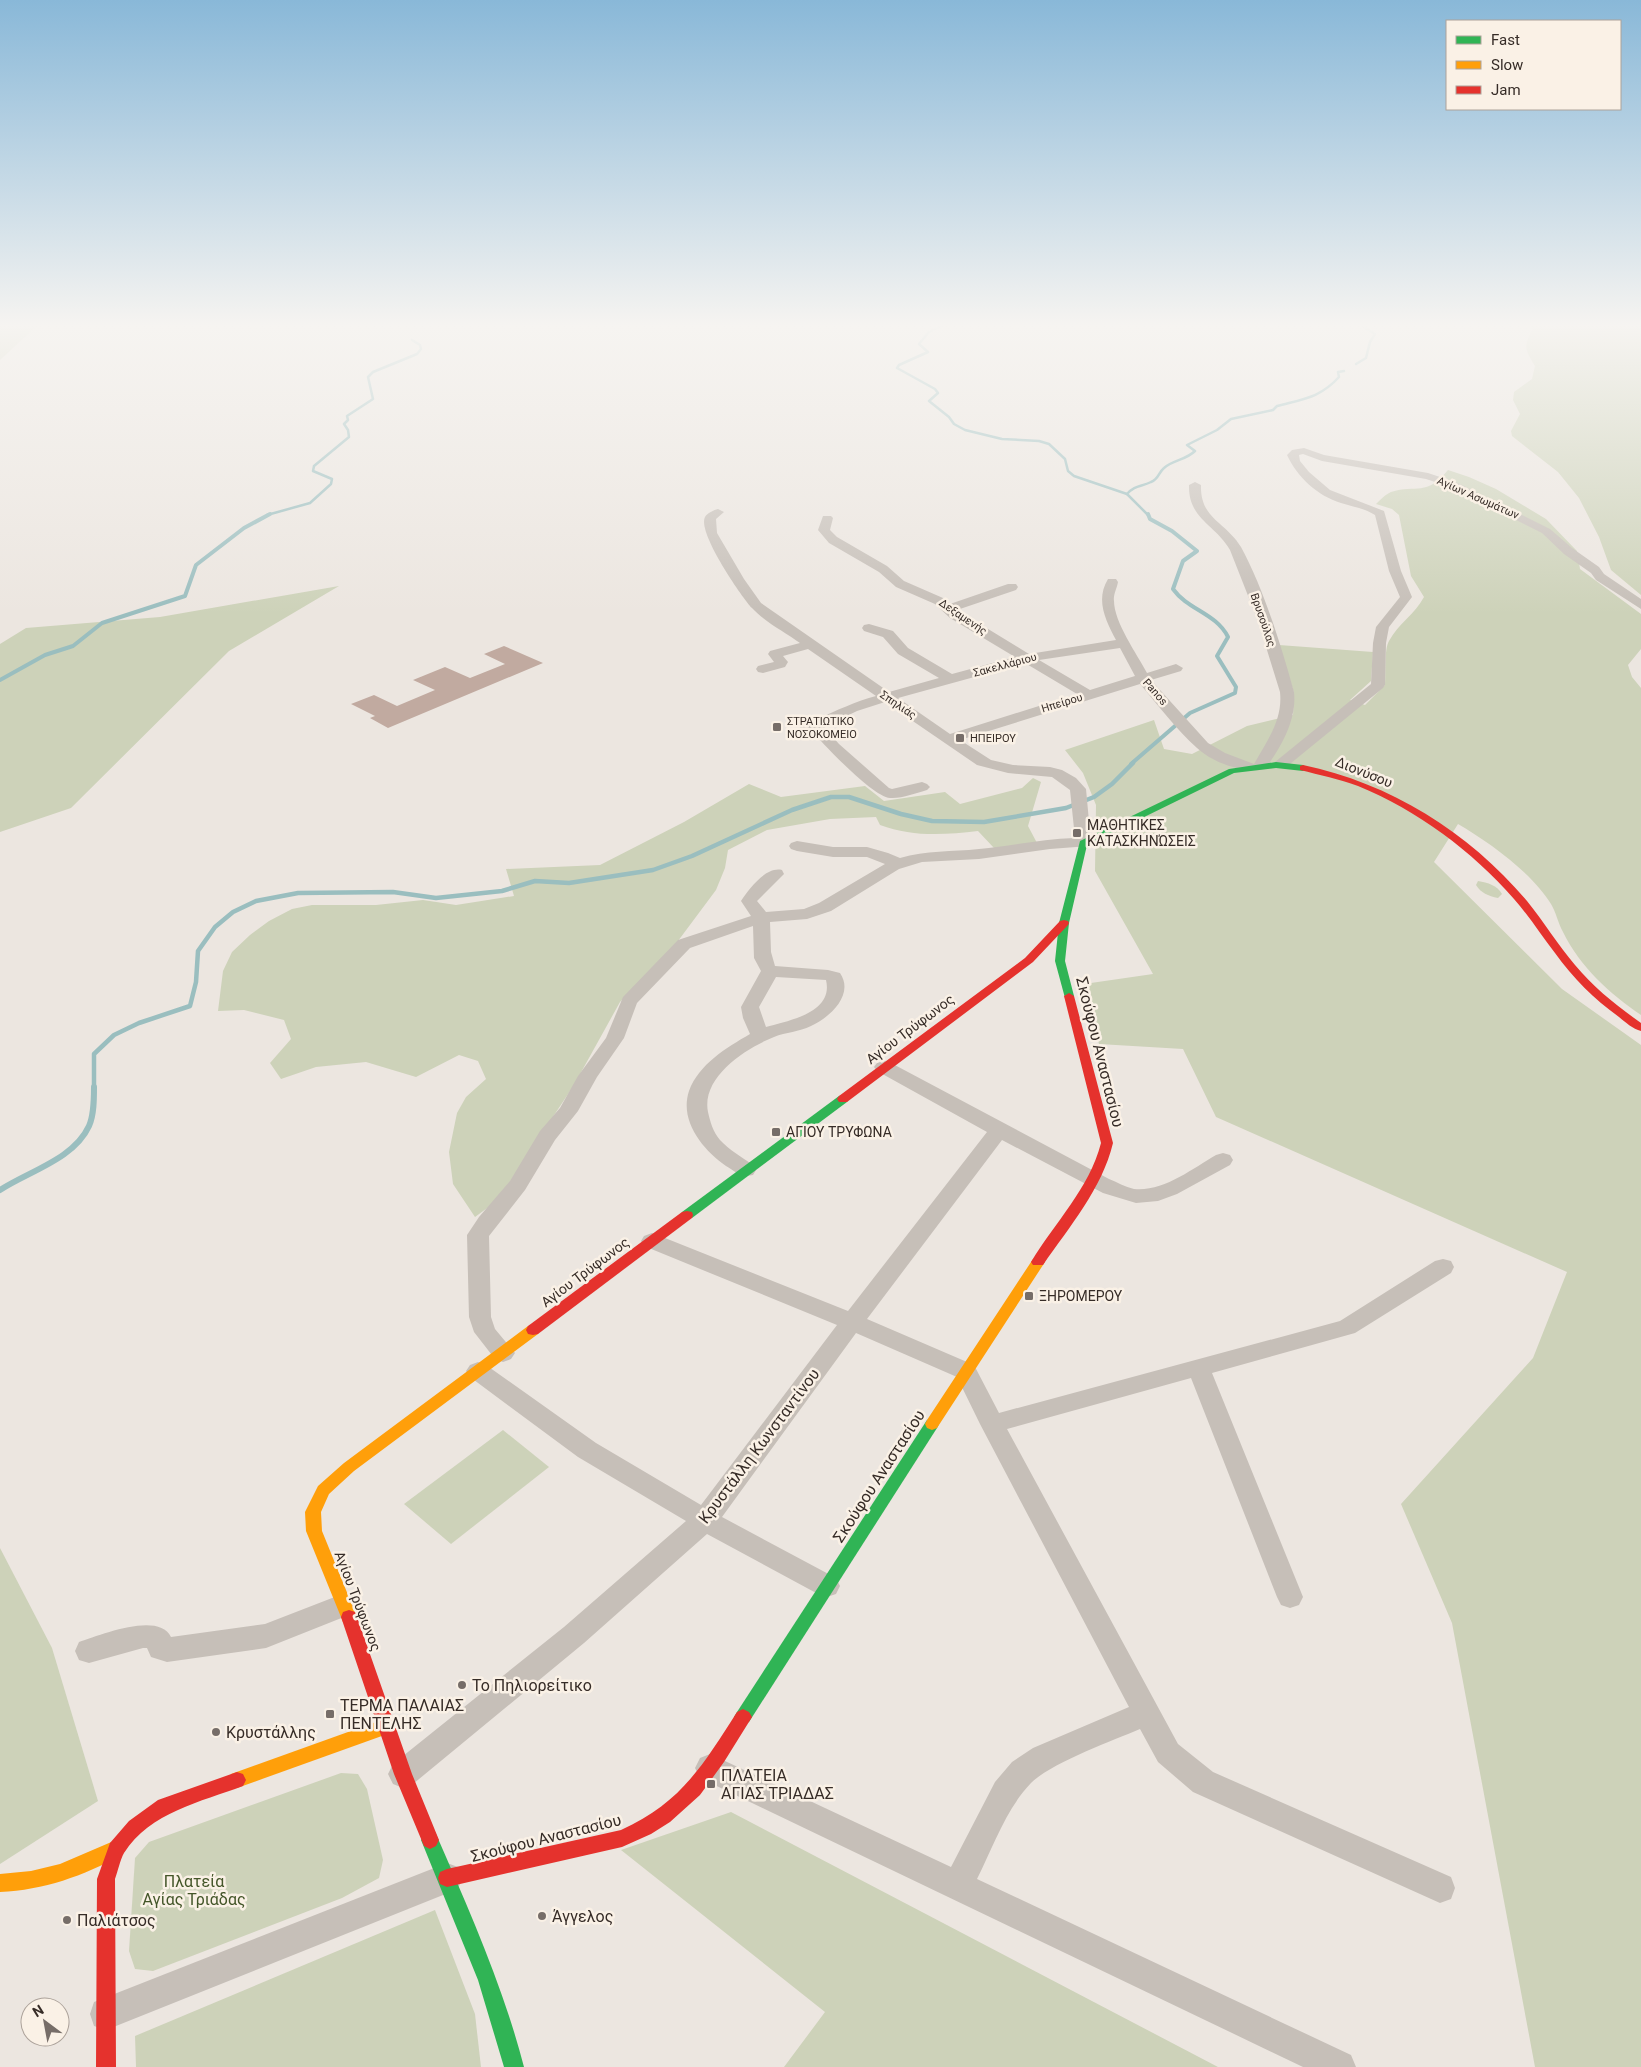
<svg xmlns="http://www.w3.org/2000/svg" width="1641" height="2067" font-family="Roboto,sans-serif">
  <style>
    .green { fill: #cdd2b9 }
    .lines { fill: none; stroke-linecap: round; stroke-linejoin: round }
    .stream-far3 { stroke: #9abebf; stroke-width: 2.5 }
    .stream-far2 { stroke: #9abebf; stroke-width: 4 }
    .stream-far1 { stroke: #9abebf; stroke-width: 4.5 }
    .stream { stroke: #9abebf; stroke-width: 6 }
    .building { fill: #c1aaa0 }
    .street { fill: #c6bfb8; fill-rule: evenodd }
    .fast { fill: #30b455; fill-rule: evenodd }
    .slow { fill: #ff9f0a; fill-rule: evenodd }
    .jam { fill: #e5322d; fill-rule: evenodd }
    .poi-dot { fill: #766d68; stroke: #faf1e6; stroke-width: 2 }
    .labels { text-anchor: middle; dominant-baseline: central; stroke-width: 5; stroke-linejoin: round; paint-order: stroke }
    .far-street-label { font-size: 11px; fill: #362c27; stroke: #faf1e6 }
    .far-poi-label { font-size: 11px; fill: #362c27; stroke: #faf1e6; text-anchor: start }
    .street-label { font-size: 14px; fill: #362c27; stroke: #faf1e6 }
    .poi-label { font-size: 14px; fill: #362c27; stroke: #faf1e6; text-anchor: start }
    .near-street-label { font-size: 16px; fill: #362c27; stroke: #faf1e6 }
    .near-poi-label { font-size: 16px; fill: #362c27; stroke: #faf1e6; text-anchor: start }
    .near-park-label { font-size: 16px; fill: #445629; stroke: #faf1e6 }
  </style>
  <rect width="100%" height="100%" fill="#ece6e0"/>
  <g class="green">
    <polygon points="0,325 38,325 0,360"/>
    <path d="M 1534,325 L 1641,325 L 1641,595 L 1611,570 L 1599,537 L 1579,498 L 1558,472 L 1512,436 L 1511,431 L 1520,414 L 1513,400 L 1514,392 L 1532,379 L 1535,366 C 1522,344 1525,347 1534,325 Z"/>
    <path d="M 1448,470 L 1469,477 L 1496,489 L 1546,519 L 1577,551 L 1580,569 L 1641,614 L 1641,649 L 1628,665 L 1632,677 L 1641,688 L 1641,1015 C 1610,994 1580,967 1563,932 C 1558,923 1556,912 1551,904 C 1532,873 1489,842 1458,824 L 1434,862 L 1562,989 L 1641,1045 L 1641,2067 L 1535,2067 L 1452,1623 L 1401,1504 L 1533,1358 L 1567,1272 L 1216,1117 L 1183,1049 L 1099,1044 L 1084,984 L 1153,974 L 1095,871 L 1096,805 L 1083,773 L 1065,750 L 1154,720 L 1164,749 L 1192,754 L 1247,726 L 1293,715 L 1294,693 L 1279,645 L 1373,652 L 1371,681 L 1350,700 L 1365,705 L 1385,685 C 1386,674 1384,649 1389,641 C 1398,624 1415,614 1424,597 L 1411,576 L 1399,515 L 1392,509 L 1376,504 C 1380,500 1386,494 1391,492 C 1417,484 1426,497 1448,470 Z"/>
    <polygon points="339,586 229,651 71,808 0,832 0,644 26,628 160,617"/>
    <path d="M 1033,778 L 1041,782 L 1028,826 L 1037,843 L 994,848 L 978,831 C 944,835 912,837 880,825 L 876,817 L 830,819 L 767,830 L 728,850 L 725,868 L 716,890 L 678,941 L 620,1002 L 574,1085 L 498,1200 L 475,1217 L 453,1184 L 449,1152 L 457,1113 L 466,1097 L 486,1079 L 478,1061 L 459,1055 L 416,1077 L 366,1062 L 316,1067 L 281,1079 L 270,1063 L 291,1039 L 284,1020 L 244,1010 L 218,1011 L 223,971 L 232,952 L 250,935 L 269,921 L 292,909 L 312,905 L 376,905 L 423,900 L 456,905 L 514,896 L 506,869 L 600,865 L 684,822 L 749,784 L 781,797 L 865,786 L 884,801 L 945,792 L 960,804 L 1022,788 Z"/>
    <path d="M 1478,881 C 1488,883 1497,885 1502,894 L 1498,898 C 1488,896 1481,893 1476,885 Z"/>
    <polygon points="503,1430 549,1467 451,1544 404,1504"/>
    <polygon points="0,1548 52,1648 98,1801 0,1864"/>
    <polygon points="341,1773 358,1774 367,1789 383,1860 379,1878 342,1898 153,1971 135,1969 129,1951 135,1858 149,1842"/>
    <polygon points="731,1812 1218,2067 784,2067 825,2012 621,1850"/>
    <polygon points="435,1910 475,2014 481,2067 136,2067 135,2036"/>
  </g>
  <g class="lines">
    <g class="stream-far3">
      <polyline points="943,325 929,332 919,344 928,352 899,365 897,368 935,389 938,393 929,401 949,417 954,424 965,430 1002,439 1039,441 1049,444 1065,459 1068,471 1074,476 1127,494"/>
      <polyline points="1356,364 1366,358 1370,342 1375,334 1361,325"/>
      <polyline points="267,515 310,503 331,484 332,479 313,471 314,466 349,437 348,430 344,424 348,420 347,416 373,399 368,377 373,372 417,354 421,349 420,345 412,340"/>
      <path d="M 1148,515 L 1127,494 C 1135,485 1141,487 1151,482 C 1159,479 1158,473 1164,468 C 1173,460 1186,460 1195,451 L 1187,445 L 1217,430 L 1231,419 L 1273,410 L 1277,406 C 1303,399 1320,398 1339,377 L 1338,372 L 1344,371"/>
    </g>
    <g class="stream-far2">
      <polyline points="0,680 45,655 73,646 102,623 185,596 196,565 244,528 270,514"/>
      <path d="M 1131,764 L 1190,713 L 1235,693 L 1236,687 L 1217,656 L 1228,637 C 1216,613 1188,610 1173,589 L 1183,561 L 1197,551 L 1172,531 L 1150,519 L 1148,514"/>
    </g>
    <polyline class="stream-far1" points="94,1089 94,1054 114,1035 139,1023 190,1006 196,982 198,951 215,927 233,912 256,901 298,893 393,892 436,898 502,891 535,881 569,883 653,870 692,856 792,810 831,797 849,797 901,814 932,821 984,822 1066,808 1094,797 1112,784 1133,763"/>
    <path class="stream" d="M 0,1190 C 29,1171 74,1159 89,1126 C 94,1115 94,1099 94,1087"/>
  </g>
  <polygon class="building" points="504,646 543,663 388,728 370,718 375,716 351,704 374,695 397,706 435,690 413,680 445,667 470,678 505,664 484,654"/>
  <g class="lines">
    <g class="street">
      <path d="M 1304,448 L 1324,455 L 1428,473 L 1458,483 L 1550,529 L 1572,548 L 1599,567 L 1604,574 L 1641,599 L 1641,609 L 1596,580 L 1591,573 L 1564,554 L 1542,533 L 1450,487 L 1426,479 L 1322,461 L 1303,454 L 1299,455 L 1300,461 L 1309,472 L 1330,490 L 1384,511 L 1401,571 L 1412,597 L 1389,627 L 1386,643 L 1385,685 L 1383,688 L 1285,768 L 1275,768 L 1273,765 L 1275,762 L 1371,684 L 1373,643 L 1376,627 L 1400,597 L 1389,571 L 1375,515 C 1364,508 1353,507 1341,503 C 1318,496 1297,477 1287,455 L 1292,450 Z"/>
      <path d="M 1195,482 L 1201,485 C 1200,519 1225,521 1241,547 C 1263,587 1282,648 1294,692 C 1297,720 1281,747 1265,769 C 1245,774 1213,763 1197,748 C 1176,729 1158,705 1140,684 L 960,740 L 991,760 L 1013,765 L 1050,767 L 1062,770 L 1076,778 L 1086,789 L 1091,843 L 1089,846 L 1050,849 L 979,859 L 922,862 L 899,869 L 831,911 L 807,919 L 770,922 L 771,952 L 775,966 L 828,970 L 840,973 C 855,995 829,1018 811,1026 C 799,1032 786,1032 774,1037 C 746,1048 701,1077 708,1112 C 710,1121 713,1132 720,1140 C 729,1150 742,1157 753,1165 L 756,1170 L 753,1175 C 741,1178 736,1172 726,1166 C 703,1150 679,1121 689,1091 C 699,1064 726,1048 750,1034 L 743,1018 L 741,1007 L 761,971 L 754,958 L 753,926 L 690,948 L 637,1003 L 624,1038 L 597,1077 L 578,1111 L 555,1140 L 525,1190 L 489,1236 L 491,1317 L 495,1329 L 515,1353 L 511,1359 L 503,1362 L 495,1359 L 474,1332 L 469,1317 L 467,1235 L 479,1217 L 510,1181 L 540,1131 L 560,1108 L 578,1076 L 606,1038 L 623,997 L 678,940 L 751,916 L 741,901 C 749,889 766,866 782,870 L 784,874 L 757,901 L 766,912 L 804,909 L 819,903 L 885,864 L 867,857 L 833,857 L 797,851 L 791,849 L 789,846 L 791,843 L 797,841 L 833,847 L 867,847 L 888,853 L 900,858 C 926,850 952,852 979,849 C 1011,846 1042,839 1075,838 L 1070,790 L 1052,777 L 1008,773 L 977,765 L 885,702 L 857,711 L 824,727 L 839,744 L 889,788 L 892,789 L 922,782 L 927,784 L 930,787 L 927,790 C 916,793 901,799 890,798 C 873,797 824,745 811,730 L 802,730 L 800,727 C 804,722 811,722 817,719 C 838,710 854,702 876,696 L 808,649 L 783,656 L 788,662 L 785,667 L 763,673 L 758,672 L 756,669 L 758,666 L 774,662 L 768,654 L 770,651 L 800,643 C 785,632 765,622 752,608 C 741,596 697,532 705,517 C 707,513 714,510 718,509 L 724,512 L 716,519 L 717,533 L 744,579 L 761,603 L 889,692 L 939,678 L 898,654 L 883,637 L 864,631 L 862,628 L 864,625 L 869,624 L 893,631 L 908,648 L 952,674 L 1015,657 L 950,618 L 935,604 L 896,587 L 879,572 L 829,543 L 818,530 L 823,516 L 831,516 L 833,518 L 830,530 L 837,537 L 887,566 L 904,581 L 943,598 L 950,604 L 1008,584 L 1016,584 L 1018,587 L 1016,590 L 957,610 L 1029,654 L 1116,640 C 1106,621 1095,600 1108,579 L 1116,579 L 1118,582 C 1117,588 1113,595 1114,601 C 1114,622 1137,654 1147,673 L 1176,664 L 1183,668 L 1181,671 L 1151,680 L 1208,743 L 1225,753 L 1254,764 C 1267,741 1283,720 1280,692 L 1258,621 L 1230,550 C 1215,524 1188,519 1189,485 ZM 1120,648 L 1135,676 L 1090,690 L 1039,660 ZM 1025,663 L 1077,694 L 950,734 L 898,698 ZM 776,977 L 826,980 C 834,1013 787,1021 766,1027 L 759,1007 Z"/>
      <path d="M 884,1061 L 891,1063 L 1109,1179 C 1117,1182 1125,1187 1134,1189 C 1163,1192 1192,1169 1216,1155 L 1223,1153 L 1230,1155 L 1233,1160 L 1230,1165 L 1177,1194 L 1158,1201 L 1136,1203 L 1103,1193 L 1002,1140 L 867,1319 L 974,1365 L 999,1413 L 1340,1321 L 1435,1261 L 1443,1259 L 1451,1261 L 1454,1267 L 1451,1273 L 1355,1333 L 1212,1373 L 1303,1597 L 1299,1605 L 1290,1608 L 1281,1605 L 1277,1597 L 1191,1378 L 1007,1429 L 1178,1744 L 1213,1772 L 1451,1877 L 1455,1888 L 1451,1899 L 1440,1903 L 1193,1792 L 1158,1762 L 1140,1729 C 1112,1741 1051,1763 1031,1783 C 1006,1809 993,1847 977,1879 L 1351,2055 L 1356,2067 L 1303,2067 L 700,1778 L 695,1768 L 700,1758 L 710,1754 L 951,1867 L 995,1782 L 1012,1762 L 1033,1748 L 1129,1707 L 980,1424 L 957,1377 L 856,1333 L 722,1517 L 836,1578 L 840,1586 L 836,1594 L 827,1597 L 818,1594 L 707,1534 L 584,1643 L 413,1784 L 403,1788 L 393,1784 L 388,1774 L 393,1764 L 564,1627 L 686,1521 L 578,1457 L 470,1377 L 466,1371 L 470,1365 L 478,1362 L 486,1365 L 596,1443 L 701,1505 L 837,1325 L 644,1246 L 641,1241 L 644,1236 L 652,1233 L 660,1236 L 848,1311 L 987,1132 L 877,1071 L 874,1067 L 877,1063 Z"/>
      <path d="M 345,1593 L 354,1597 L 358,1605 L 354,1613 L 266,1648 L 167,1662 L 151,1657 L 147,1648 L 143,1648 L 89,1663 L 79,1660 L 75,1651 L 79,1642 C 100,1635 159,1611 171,1637 L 265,1624 Z"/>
      <polygon points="447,1863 458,1867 462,1878 458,1889 106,2030 94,2026 90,2014 94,2002"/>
    </g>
    <g class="fast">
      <polygon points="1276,762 1303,765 1308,768 1303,771 1276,768 1234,773 1087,845 1069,923 1065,961 1074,996 1073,998 1065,998 1055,961 1059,923 1080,841 1229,769"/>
      <polygon points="843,1095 849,1099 847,1102 692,1218 682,1218 681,1215 682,1212 839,1096"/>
      <polygon points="932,1418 937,1420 939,1424 937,1428 749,1722 743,1725 737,1722 734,1717 737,1712 927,1420"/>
      <path d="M 430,1831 L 436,1834 C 469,1910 503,1986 524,2067 L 504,2067 L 478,1980 L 421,1840 L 424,1834 Z"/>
    </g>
    <g class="slow">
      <polygon points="1038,1257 1043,1259 1045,1262 1043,1265 937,1428 932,1430 927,1428 925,1424 927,1420 1033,1259"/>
      <polygon points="533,1325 538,1326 540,1330 538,1334 354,1471 329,1494 321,1512 322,1531 357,1617 355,1622 349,1624 343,1622 306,1531 305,1512 318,1486 344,1463 528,1326"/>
      <polygon points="387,1718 393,1720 396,1726 393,1732 237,1788 231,1786 228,1780 231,1774"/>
      <path d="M 116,1840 L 122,1843 L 125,1849 L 122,1855 C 83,1876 44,1890 0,1892 L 0,1874 L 31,1871 L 60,1864 Z"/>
    </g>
    <g class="jam">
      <path d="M 1303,765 C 1390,783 1470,833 1527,901 C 1544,922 1558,945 1575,965 C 1594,988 1617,1006 1641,1023 L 1641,1031 C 1633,1029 1625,1022 1619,1017 C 1594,999 1573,978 1555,953 C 1541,935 1529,916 1514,899 C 1472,851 1417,810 1358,786 C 1339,779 1320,775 1300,770 L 1300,766 Z"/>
      <polygon points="1064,920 1068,921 1069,923 1068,925 1033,962 847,1102 839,1102 837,1099 839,1096 1025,958 1060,921"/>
      <path d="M 1069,993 L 1074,996 L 1113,1143 C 1102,1189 1069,1227 1043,1265 L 1033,1265 L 1031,1262 C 1055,1222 1089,1189 1101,1143 L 1064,996 Z"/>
      <polygon points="687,1211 692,1212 693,1215 692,1218 538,1334 533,1335 528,1334 526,1330 528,1326 682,1212"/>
      <polygon points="349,1610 355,1612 357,1617 412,1774 439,1840 436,1846 430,1849 424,1846 394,1774 341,1617 343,1612"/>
      <path d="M 743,1709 L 749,1712 L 752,1717 L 724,1762 L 700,1795 L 670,1822 L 651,1834 L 622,1847 L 447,1887 L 440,1884 L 438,1878 L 440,1872 L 447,1869 L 621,1830 C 681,1803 703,1765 737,1712 Z"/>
      <path d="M 237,1772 L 243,1774 L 246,1780 L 243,1786 C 201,1802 150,1812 124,1853 C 120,1860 118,1871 115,1879 L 116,2067 L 96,2067 L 97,1879 L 110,1843 L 129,1821 L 158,1800 Z"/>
    </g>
  </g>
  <linearGradient id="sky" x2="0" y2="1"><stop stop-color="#89b8d8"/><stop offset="0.53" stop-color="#f6f4f1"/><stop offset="1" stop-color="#f6f4f1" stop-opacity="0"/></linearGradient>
  <rect width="1641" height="614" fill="url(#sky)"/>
  <g class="poi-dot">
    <rect x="772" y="722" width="10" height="10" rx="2.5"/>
    <rect x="955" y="733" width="10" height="10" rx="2.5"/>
    <rect x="1072" y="828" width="10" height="10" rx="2.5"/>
    <rect x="771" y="1127" width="10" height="10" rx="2.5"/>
    <rect x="1024" y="1291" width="10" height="10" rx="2.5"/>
    <circle cx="462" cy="1685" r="5"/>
    <rect x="325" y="1709" width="10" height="10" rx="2.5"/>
    <circle cx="216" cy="1732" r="5"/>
    <rect x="706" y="1779" width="10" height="10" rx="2.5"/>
    <circle cx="542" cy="1916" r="5"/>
    <circle cx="67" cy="1920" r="5"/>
  </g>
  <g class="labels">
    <g class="far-street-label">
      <text transform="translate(1478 498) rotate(24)">Αγίων Ασωμάτων</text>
      <text transform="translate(963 617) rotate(34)">Δεξαμενής</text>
      <text transform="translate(1263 620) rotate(71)">Βρυσούλας</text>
      <text transform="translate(1005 665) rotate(-15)">Σακελλάριου</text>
      <text transform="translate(1155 692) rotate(49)">Panos</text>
      <text transform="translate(1062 703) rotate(-17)">Ηπείρου</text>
      <text transform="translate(898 705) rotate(34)">Σπηλιάς</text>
    </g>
    <g class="far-poi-label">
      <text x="787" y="721">ΣΤΡΑΤΙΩΤΙΚΟ<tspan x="787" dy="13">ΝΟΣΟΚΟΜΕΙΟ</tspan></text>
      <text x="970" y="738">ΗΠΕΙΡΟΥ</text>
    </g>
    <g class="street-label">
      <text transform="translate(1364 772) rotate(22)">Διονύσου</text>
      <text transform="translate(910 1029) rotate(-37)">Αγίου Τρύφωνος</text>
      <text transform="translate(585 1272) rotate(-37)">Αγίου Τρύφωνος</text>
      <text transform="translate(358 1601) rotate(69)">Αγίου Τρύφωνος</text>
    </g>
    <g class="poi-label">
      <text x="1087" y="825">ΜΑΘΗΤΙΚΕΣ<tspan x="1087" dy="16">ΚΑΤΑΣΚΗΝΏΣΕΙΣ</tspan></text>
      <text x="786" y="1132">ΑΓΙΟΥ ΤΡΥΦΩΝΑ</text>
      <text x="1039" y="1296">ΞΗΡΟΜΕΡΟΥ</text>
    </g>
    <g class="near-street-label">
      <text transform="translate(1100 1052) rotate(76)">Σκούφου Αναστασίου</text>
      <text transform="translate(759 1446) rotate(-53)">Κρυστάλλη Κωνσταντίνου</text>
      <text transform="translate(879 1476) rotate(-57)">Σκούφου Αναστασίου</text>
      <text transform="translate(546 1838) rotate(-14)">Σκούφου Αναστασίου</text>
    </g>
    <g class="near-poi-label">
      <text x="472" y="1685">Το Πηλιορείτικο</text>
      <text x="340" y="1705">ΤΕΡΜΑ ΠΑΛΑΙΑΣ<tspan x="340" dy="18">ΠΕΝΤΕΛΗΣ</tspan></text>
      <text x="226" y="1732">Κρυστάλλης</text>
      <text x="721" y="1775">ΠΛΑΤΕΙΑ<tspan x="721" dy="18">ΑΓΙΑΣ ΤΡΙΑΔΑΣ</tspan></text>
      <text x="552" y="1916">Άγγελος</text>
      <text x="77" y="1920">Παλιάτσος</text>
    </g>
    <g class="near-park-label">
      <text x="194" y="1881">Πλατεία<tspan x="194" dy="18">Αγίας Τριάδας</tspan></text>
    </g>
  </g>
  <rect x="1446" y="20" width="175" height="90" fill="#faf1e6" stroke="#aca29a"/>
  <rect x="1456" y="36" width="25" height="8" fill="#30b455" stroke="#aca29a"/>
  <text x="1491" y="45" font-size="15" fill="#362c27">Fast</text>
  <rect x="1456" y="61" width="25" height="8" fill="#ff9f0a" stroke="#aca29a"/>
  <text x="1491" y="70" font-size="15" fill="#362c27">Slow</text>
  <rect x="1456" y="86" width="25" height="8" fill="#e5322d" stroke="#aca29a"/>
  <text x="1491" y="95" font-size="15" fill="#362c27">Jam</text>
  <g transform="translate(45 2022) rotate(328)"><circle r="24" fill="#faf1e6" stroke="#aca29a"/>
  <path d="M0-4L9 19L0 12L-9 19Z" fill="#766d68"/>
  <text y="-8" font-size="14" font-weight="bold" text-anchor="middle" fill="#362c27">N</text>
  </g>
</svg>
